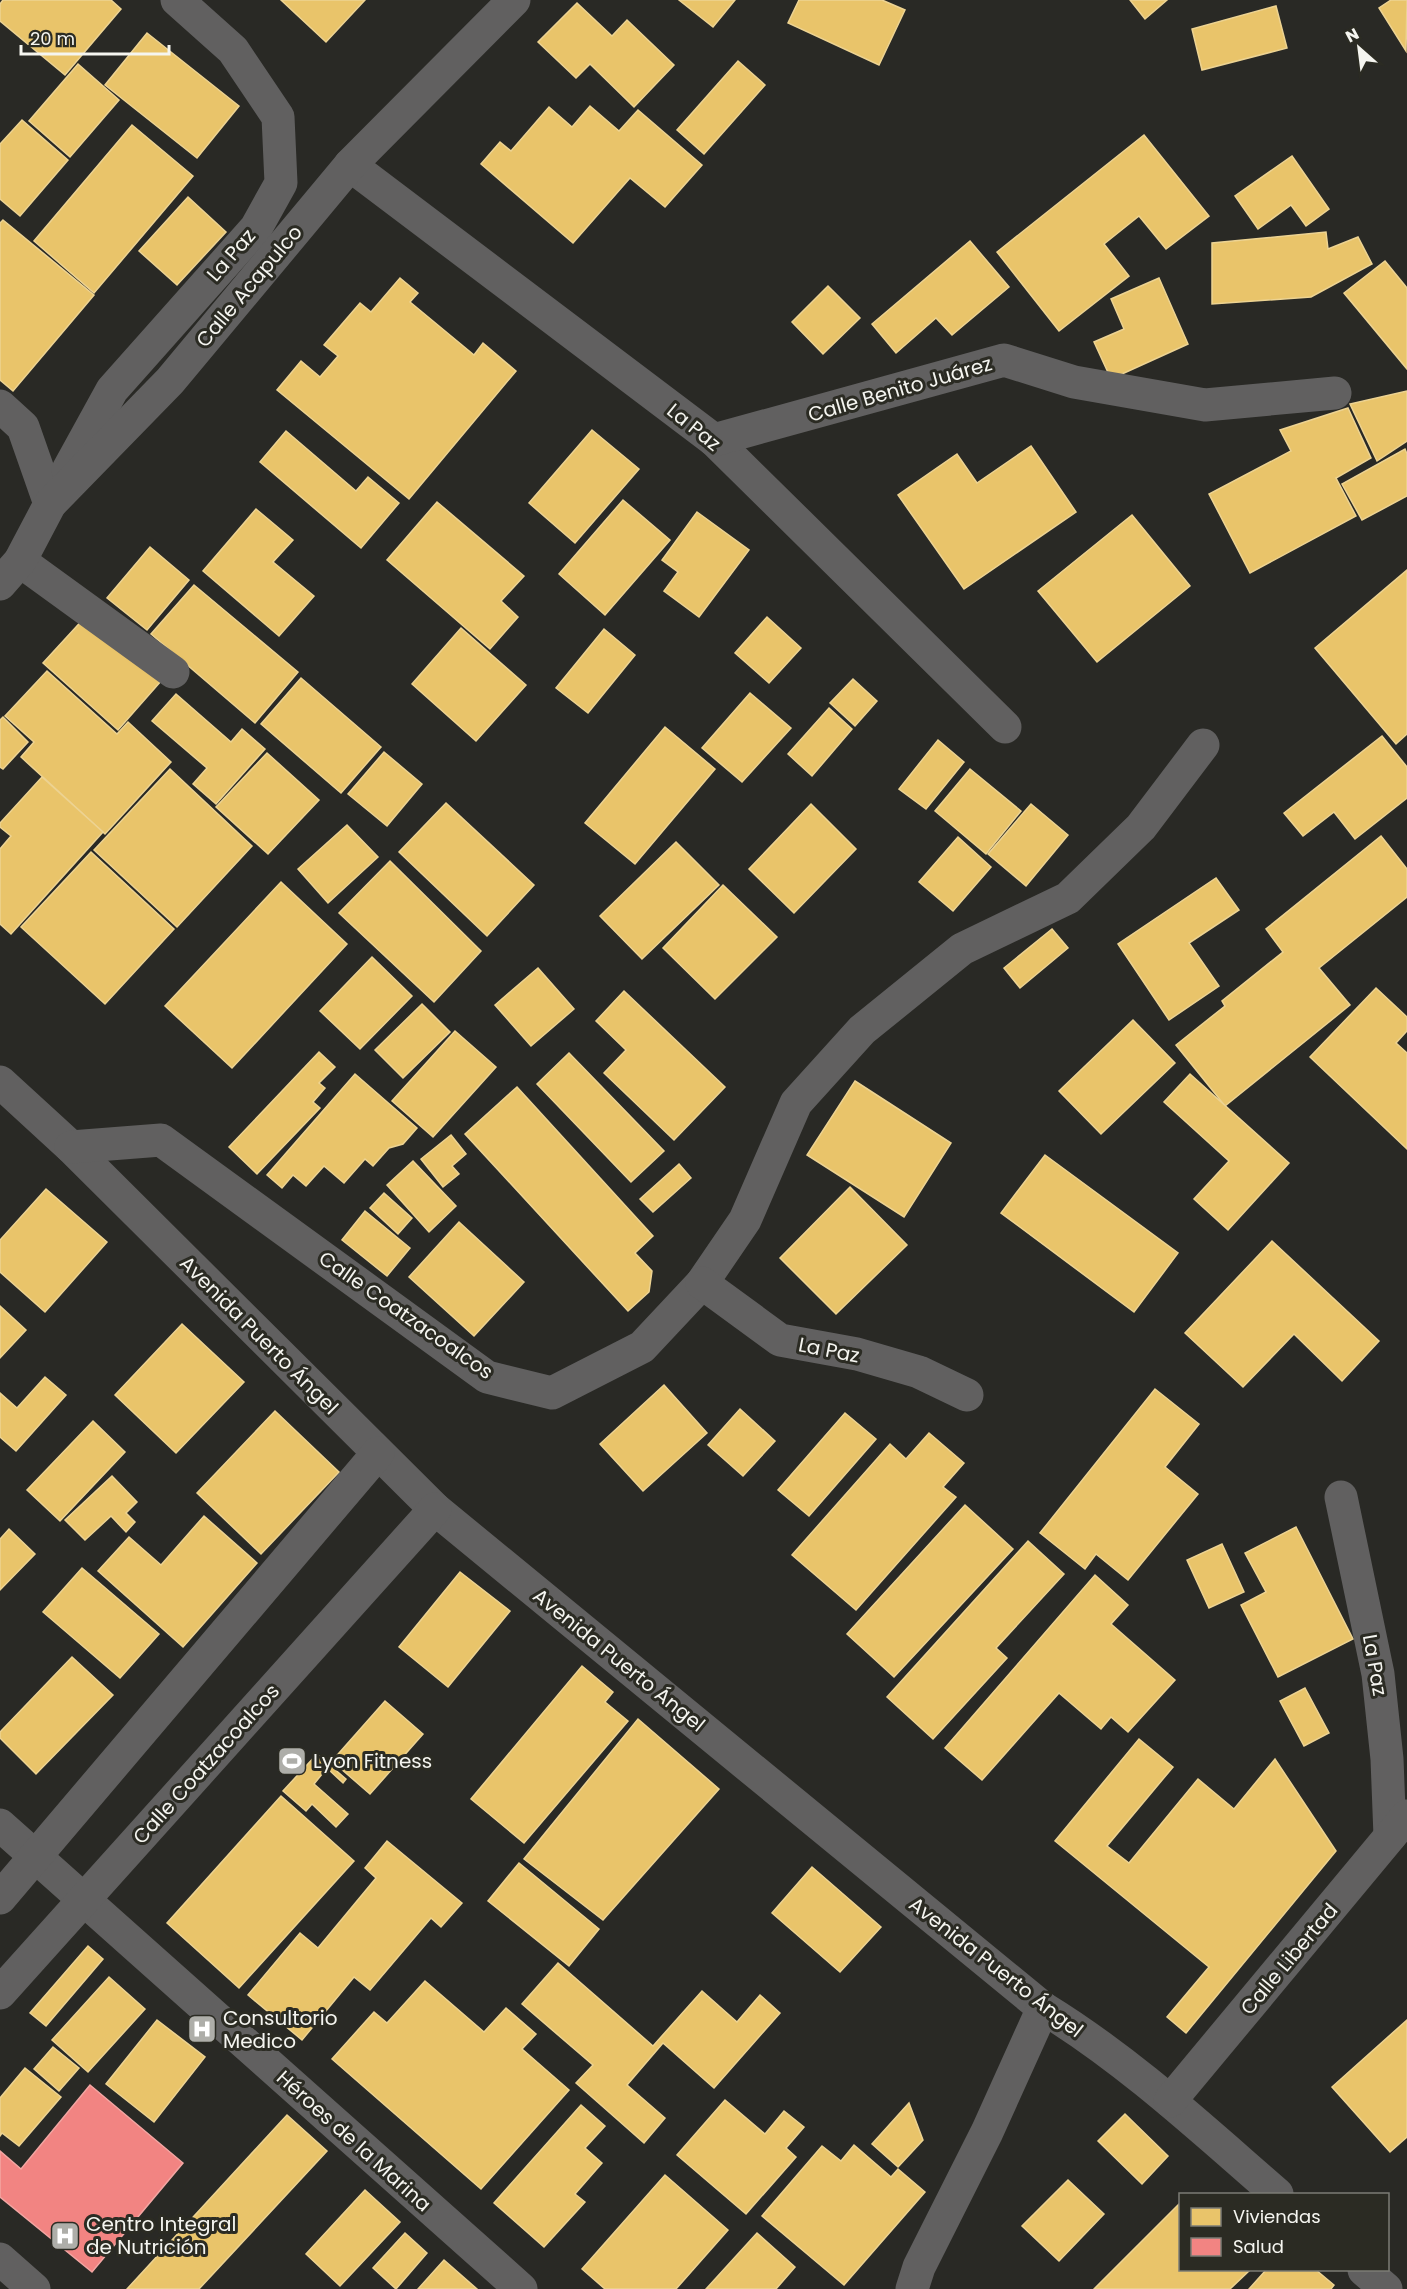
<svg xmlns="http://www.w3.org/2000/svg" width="1407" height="2289" font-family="Poppins,sans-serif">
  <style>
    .homes { fill: #e9c46a; stroke: #edd392; stroke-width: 1.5 }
    .health { fill: #f28482; stroke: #f3a6a3; stroke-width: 1.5 }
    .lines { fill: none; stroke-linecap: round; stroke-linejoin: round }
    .street { stroke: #616060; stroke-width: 33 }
    .labels { text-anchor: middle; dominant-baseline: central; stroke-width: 6; stroke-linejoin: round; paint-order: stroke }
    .street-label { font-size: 20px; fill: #f5f5f0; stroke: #2b2b23 }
    .poi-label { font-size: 20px; fill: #f5f5f0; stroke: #2b2b23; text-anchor: start }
  </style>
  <rect width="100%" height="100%" fill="#292925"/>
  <g class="homes">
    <polygon points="3,0 111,0 121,9 65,75 0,21 0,4"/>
    <polygon points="281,0 365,0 326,42"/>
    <polygon points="679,0 735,0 713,27"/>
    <polygon points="799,0 882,0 905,10 879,65 788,23"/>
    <polygon points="1130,0 1167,0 1145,19"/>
    <polygon points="1391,0 1407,0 1406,51 1379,8"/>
    <polygon points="577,3 612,36 627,20 674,65 634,107 590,64 576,78 538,42"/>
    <polygon points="1276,6 1287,48 1202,70 1192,29"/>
    <polygon points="147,33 239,106 197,158 105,85"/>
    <polygon points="738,61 765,85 704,154 677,130"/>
    <polygon points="78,64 119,100 70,157 29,121"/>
    <polygon points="590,106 619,131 638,110 702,165 665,207 630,178 573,243 481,164 500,142 511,151 549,107 572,127"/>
    <polygon points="22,120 68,160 20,216 0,199 0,144"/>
    <polygon points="132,125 193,176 94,293 34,241"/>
    <polygon points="1144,135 1209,216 1166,249 1139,216 1104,244 1129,276 1059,331 997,252"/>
    <polygon points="1292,156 1329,209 1306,226 1291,205 1258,229 1235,196"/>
    <polygon points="188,197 226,232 177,285 139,251"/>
    <polygon points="3,220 94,295 13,391 0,380 0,223"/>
    <polygon points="1326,232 1328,249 1358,237 1372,264 1311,297 1212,304 1212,243"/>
    <polygon points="970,241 1009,287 952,335 936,318 896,353 872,324"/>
    <polygon points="1385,261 1407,288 1407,369 1344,293"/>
    <polygon points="400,278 418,293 410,302 474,355 483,343 516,371 409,499 277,390 301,361 320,377 338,356 324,345 360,303 371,312"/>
    <polygon points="1159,278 1188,344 1111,379 1094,342 1124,329 1111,299"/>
    <polygon points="828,286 860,318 823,354 792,322"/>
    <polygon points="1407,391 1407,441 1377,461 1350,404"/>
    <polygon points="1348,408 1371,458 1336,478 1356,516 1250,573 1209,494 1291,451 1280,430"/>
    <polygon points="592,430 639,469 575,543 529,503"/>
    <polygon points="286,431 356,491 368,477 399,503 361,548 260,462"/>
    <polygon points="1031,446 1076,512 964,589 898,495 957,454 977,483"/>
    <polygon points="1405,449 1407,454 1407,496 1362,520 1342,484"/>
    <polygon points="623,500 670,540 605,615 559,574"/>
    <polygon points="437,502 524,576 501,601 518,617 490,649 387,560"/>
    <polygon points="256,509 293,540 273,562 314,596 279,636 203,571"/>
    <polygon points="697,512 749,550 699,617 664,591 678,572 662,560"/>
    <polygon points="1132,515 1190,586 1097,662 1038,591"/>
    <polygon points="150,547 189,580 147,630 107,598"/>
    <polygon points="1407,570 1407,734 1396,744 1315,648"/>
    <polygon points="194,585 298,672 255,723 151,634"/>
    <polygon points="87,615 161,681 118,730 43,663"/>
    <polygon points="767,617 801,648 769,683 735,653"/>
    <polygon points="461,628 526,685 476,741 412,684"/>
    <polygon points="604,629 635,655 588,713 556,688"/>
    <polygon points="47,671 117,734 128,722 171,762 105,834 21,757 34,742 5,716"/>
    <polygon points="301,678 381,747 341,793 261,724"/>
    <polygon points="853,679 877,701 855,726 830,703"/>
    <polygon points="750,693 791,728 742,782 702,748"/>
    <polygon points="176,694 231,742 242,729 265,749 216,804 193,784 207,768 152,721"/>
    <polygon points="829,708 852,729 812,776 788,754"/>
    <polygon points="3,717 28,742 3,769 0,767 0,720"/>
    <polygon points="665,727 715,769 635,864 585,823"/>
    <polygon points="1382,736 1407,767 1407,798 1355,839 1334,812 1303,836 1284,813"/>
    <polygon points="938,740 964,762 926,809 899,789"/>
    <polygon points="384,752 422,784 387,826 348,794"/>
    <polygon points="267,753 319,800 268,854 216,807"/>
    <polygon points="170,769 252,846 177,927 94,850"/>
    <polygon points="970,769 1021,811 986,854 935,811"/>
    <polygon points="42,777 103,832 11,934 0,924 0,849 11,836 0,827 0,823"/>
    <polygon points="446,803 534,885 487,936 399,852"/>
    <polygon points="811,804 856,849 794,913 749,869"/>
    <polygon points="1031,804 1068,835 1026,886 988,854"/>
    <polygon points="347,825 378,857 328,903 298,869"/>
    <polygon points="1381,836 1407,869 1407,897 1319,968 1350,1005 1225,1106 1176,1045 1225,1006 1222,1001 1283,952 1266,929"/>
    <polygon points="958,837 991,867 953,911 919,882"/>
    <polygon points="676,842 719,885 642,959 600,916"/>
    <polygon points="91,852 174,929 105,1004 21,927"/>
    <polygon points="390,861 481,951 434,1002 339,913"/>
    <polygon points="1216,878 1239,910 1189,943 1219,986 1169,1020 1118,944"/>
    <polygon points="281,882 347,944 232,1068 165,1006"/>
    <polygon points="723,885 777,937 715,999 663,948"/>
    <polygon points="1052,929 1068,948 1020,988 1004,968"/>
    <polygon points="372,957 412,996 360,1049 320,1011"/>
    <polygon points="538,968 574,1009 531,1046 495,1005"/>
    <polygon points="1376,988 1407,1017 1407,1031 1396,1043 1407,1053 1407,1149 1310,1057"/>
    <polygon points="624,991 725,1087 674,1140 604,1073 626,1050 596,1021"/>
    <polygon points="422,1004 450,1032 403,1078 375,1050"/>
    <polygon points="1133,1020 1175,1063 1101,1134 1059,1091"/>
    <polygon points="455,1031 496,1067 433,1137 392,1101"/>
    <polygon points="319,1052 335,1067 319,1083 325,1088 313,1102 320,1108 257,1174 229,1147"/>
    <polygon points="569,1053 664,1151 631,1182 537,1084"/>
    <polygon points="355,1074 417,1128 403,1144 389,1148 373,1166 365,1159 344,1183 324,1166 306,1186 293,1175 282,1188 267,1175"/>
    <polygon points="1190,1074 1289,1163 1228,1230 1194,1199 1229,1161 1164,1102"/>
    <polygon points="855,1081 951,1143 904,1217 807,1155"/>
    <polygon points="517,1087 653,1236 635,1253 652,1271 649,1292 628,1311 465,1134"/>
    <polygon points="451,1135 466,1154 452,1166 459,1174 443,1187 421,1159"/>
    <polygon points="1045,1155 1178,1253 1134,1312 1001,1213"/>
    <polygon points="413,1161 456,1206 429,1232 387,1185"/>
    <polygon points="679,1164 691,1178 653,1212 640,1199"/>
    <polygon points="850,1187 907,1245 836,1314 780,1258"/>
    <polygon points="46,1189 107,1242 45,1312 0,1272 0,1240"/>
    <polygon points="384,1193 412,1218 398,1234 370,1208"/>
    <polygon points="365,1211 410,1248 387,1276 342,1240"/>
    <polygon points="459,1222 524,1282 474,1336 409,1277"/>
    <polygon points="1272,1241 1379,1341 1342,1381 1294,1334 1243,1387 1185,1333"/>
    <polygon points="0,1306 26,1330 0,1358"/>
    <polygon points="182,1324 244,1382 176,1453 115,1395"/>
    <polygon points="45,1377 66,1395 16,1451 0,1437 0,1393 17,1408"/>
    <polygon points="664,1385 707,1433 643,1491 600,1444"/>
    <polygon points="1155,1389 1199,1424 1165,1467 1198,1494 1128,1580 1096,1554 1085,1569 1040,1533"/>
    <polygon points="740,1409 775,1441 743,1476 708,1445"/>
    <polygon points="275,1411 339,1472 261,1554 197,1493"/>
    <polygon points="845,1413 876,1439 809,1516 778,1490"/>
    <polygon points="93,1421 125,1452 60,1521 27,1490"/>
    <polygon points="929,1433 964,1463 943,1487 956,1497 856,1610 792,1555 890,1444 906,1459"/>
    <polygon points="112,1476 137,1502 126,1513 135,1522 126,1532 111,1516 85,1540 65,1520"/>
    <polygon points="965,1505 1013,1549 894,1677 847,1634"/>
    <polygon points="204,1516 257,1563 183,1647 98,1571 129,1537 161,1565"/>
    <polygon points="1296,1527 1353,1639 1278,1677 1241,1605 1266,1592 1245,1553"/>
    <polygon points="9,1529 35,1554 0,1590 0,1539"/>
    <polygon points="1028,1541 1064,1574 996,1648 1007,1658 933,1739 887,1697"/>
    <polygon points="1222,1544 1244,1592 1209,1608 1187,1560"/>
    <polygon points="82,1568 159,1634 120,1678 43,1612"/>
    <polygon points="460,1572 510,1611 448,1687 399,1647"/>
    <polygon points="1095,1575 1128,1605 1111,1624 1175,1680 1128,1732 1111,1717 1101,1729 1059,1693 982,1780 945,1748"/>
    <polygon points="72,1657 113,1695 36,1774 0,1738 0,1732"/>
    <polygon points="582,1666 613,1692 605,1702 628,1721 524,1843 471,1799"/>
    <polygon points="1305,1688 1329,1733 1304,1746 1280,1701"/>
    <polygon points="385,1701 423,1734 370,1794 332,1761"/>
    <polygon points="638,1719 719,1789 603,1920 524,1859"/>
    <polygon points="1139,1739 1173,1767 1107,1846 1129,1863 1198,1779 1234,1809 1275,1759 1336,1851 1186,2033 1167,2017 1209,1967 1055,1841"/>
    <polygon points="317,1754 346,1779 343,1783 327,1768 314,1784 348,1814 336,1827 312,1804 306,1811 283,1791"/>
    <polygon points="281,1796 354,1861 239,1988 167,1923"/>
    <polygon points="387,1841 462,1903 441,1927 431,1918 370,1990 354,1977 302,2040 248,1995 300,1933 318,1948 376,1878 365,1868"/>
    <polygon points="519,1863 599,1929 569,1966 488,1901"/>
    <polygon points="812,1867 881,1927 840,1972 772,1913"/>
    <polygon points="88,1946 103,1959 46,2026 30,2013"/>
    <polygon points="558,1963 653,2046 702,1991 737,2022 760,1995 780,2013 714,2088 663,2043 627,2085 665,2118 644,2143 576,2083 593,2065 522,2004"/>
    <polygon points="109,1977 145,2009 88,2072 52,2040"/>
    <polygon points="425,1981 484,2032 506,2008 536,2034 522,2049 569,2090 481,2189 332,2059 374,2012 387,2023"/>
    <polygon points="157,2020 205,2057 154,2122 106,2084"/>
    <polygon points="1407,2020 1407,2137 1390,2152 1332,2087"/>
    <polygon points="53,2047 79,2068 59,2091 34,2069"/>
    <polygon points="25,2068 61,2097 19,2146 2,2133 0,2136 0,2098"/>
    <polygon points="725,2100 765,2134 784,2111 804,2127 786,2148 796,2157 746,2214 677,2155"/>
    <polygon points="909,2103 923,2140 898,2167 872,2144"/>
    <polygon points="581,2105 605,2126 585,2148 602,2163 575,2194 585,2202 544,2247 494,2203"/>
    <polygon points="1125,2114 1168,2156 1142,2184 1098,2141"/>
    <polygon points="287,2115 327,2151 199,2289 127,2289"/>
    <polygon points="854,2145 891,2177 898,2169 925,2192 844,2285 762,2216 822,2146 841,2161"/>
    <polygon points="665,2175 728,2230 676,2289 605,2289 582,2269"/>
    <polygon points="1068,2180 1104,2214 1059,2261 1022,2226"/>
    <polygon points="365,2190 400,2222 340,2286 306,2254"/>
    <polygon points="1180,2203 1180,2270 1250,2270 1230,2289 1094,2289"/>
    <polygon points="405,2233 427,2253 396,2289 373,2268"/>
    <polygon points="757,2233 795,2267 776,2289 706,2289"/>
    <polygon points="444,2260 477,2289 418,2289"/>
    <polygon points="1266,2270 1316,2270 1334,2285 1331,2289 1249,2289"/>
  </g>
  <polygon class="health" points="90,2085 183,2163 92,2272 0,2197 0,2151 21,2169"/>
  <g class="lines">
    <g class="street">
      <polyline points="350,165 714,440 1005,727"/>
      <polyline points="0,406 23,427 50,504"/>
      <polyline points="714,440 1004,360 1074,382 1205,405 1335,393"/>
      <polyline points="68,470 112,390 256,228 281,183 278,117 233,50 177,0"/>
      <polyline points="20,561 173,672"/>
      <polyline points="0,584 20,561 50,504 170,381 350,165 514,0"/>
      <path d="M 0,1082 L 71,1147 L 435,1509 L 1043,2008 C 1128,2060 1202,2129 1277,2194"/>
      <polyline points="71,1147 161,1140 487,1377 552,1393 642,1347 702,1283 745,1220 796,1103 862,1030 962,949 1068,898 1141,827 1203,745"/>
      <polyline points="702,1283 780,1340 857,1354 919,1372 967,1395"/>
      <polyline points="1341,1497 1378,1674 1387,1759 1390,1836"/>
      <polyline points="0,1825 521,2289"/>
      <polyline points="0,1898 378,1453"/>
      <polyline points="0,1993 435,1509"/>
      <polyline points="1170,2101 1407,1816"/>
      <polyline points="0,2259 34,2289"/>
      <polyline points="1364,2270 1386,2289"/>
      <polyline points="912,2289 919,2267 987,2132 1043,2008"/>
    </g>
  </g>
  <defs>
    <g id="stadium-square" transform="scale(1.5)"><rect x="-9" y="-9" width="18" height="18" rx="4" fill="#aeaea9" stroke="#2b2b23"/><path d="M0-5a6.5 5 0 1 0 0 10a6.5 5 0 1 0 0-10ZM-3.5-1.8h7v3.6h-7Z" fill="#fff"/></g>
    <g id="hospital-square" transform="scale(1.5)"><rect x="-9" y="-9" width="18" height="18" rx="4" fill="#aeaea9" stroke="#2b2b23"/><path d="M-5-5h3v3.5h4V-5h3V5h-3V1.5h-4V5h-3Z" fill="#fff"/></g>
  </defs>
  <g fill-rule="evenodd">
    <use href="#stadium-square" x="292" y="1761"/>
    <use href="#hospital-square" x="202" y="2029"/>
    <use href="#hospital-square" x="65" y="2236"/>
  </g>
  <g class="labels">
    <g class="street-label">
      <text transform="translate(231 255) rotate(-49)">La Paz</text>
      <text transform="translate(249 286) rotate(-50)">Calle Acapulco</text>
      <text transform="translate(900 389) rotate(-16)">Calle Benito Juárez</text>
      <text transform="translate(694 427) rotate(39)">La Paz</text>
      <text transform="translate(406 1315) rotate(35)">Calle Coatzacoalcos</text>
      <text transform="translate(259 1335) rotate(45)">Avenida Puerto Ángel</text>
      <text transform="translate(829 1350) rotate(11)">La Paz</text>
      <text transform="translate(619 1660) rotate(39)">Avenida Puerto Ángel</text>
      <text transform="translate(1375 1665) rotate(80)">La Paz</text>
      <text transform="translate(206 1764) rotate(-48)">Calle Coatzacoalcos</text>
      <text transform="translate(1289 1959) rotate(-50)">Calle Libertad</text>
      <text transform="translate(996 1967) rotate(38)">Avenida Puerto Ángel</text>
      <text transform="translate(354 2141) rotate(42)">Héroes de la Marina</text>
    </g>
    <g class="poi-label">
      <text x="313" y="1761">Lyon Fitness</text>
      <text x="223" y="2018">Consultorio<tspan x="223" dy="23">Medico</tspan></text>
      <text x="86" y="2224">Centro Integral<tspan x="86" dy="23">de Nutrición</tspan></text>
    </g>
  </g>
  <rect x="1179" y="2193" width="210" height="78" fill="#2b2b23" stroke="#7c7c75" stroke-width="1.5"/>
  <rect x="1191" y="2208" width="30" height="18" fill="#e9c46a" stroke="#7c7c75" stroke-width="1.5"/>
  <text x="1233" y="2223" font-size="18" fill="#f5f5f0">Viviendas</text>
  <rect x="1191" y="2238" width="30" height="18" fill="#f28482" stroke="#7c7c75" stroke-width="1.5"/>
  <text x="1233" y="2253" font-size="18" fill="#f5f5f0">Salud</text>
  <g transform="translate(1359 48) rotate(332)" stroke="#2b2b23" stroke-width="4.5" paint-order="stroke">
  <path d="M0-4.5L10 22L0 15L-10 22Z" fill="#f5f5f0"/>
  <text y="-9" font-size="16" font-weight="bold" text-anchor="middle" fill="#f5f5f0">N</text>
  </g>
  <path d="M21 45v9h148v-9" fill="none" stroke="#f5f5f0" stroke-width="3"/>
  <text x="30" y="45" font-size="18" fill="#f5f5f0" stroke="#2b2b23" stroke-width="4.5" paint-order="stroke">20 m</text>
</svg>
